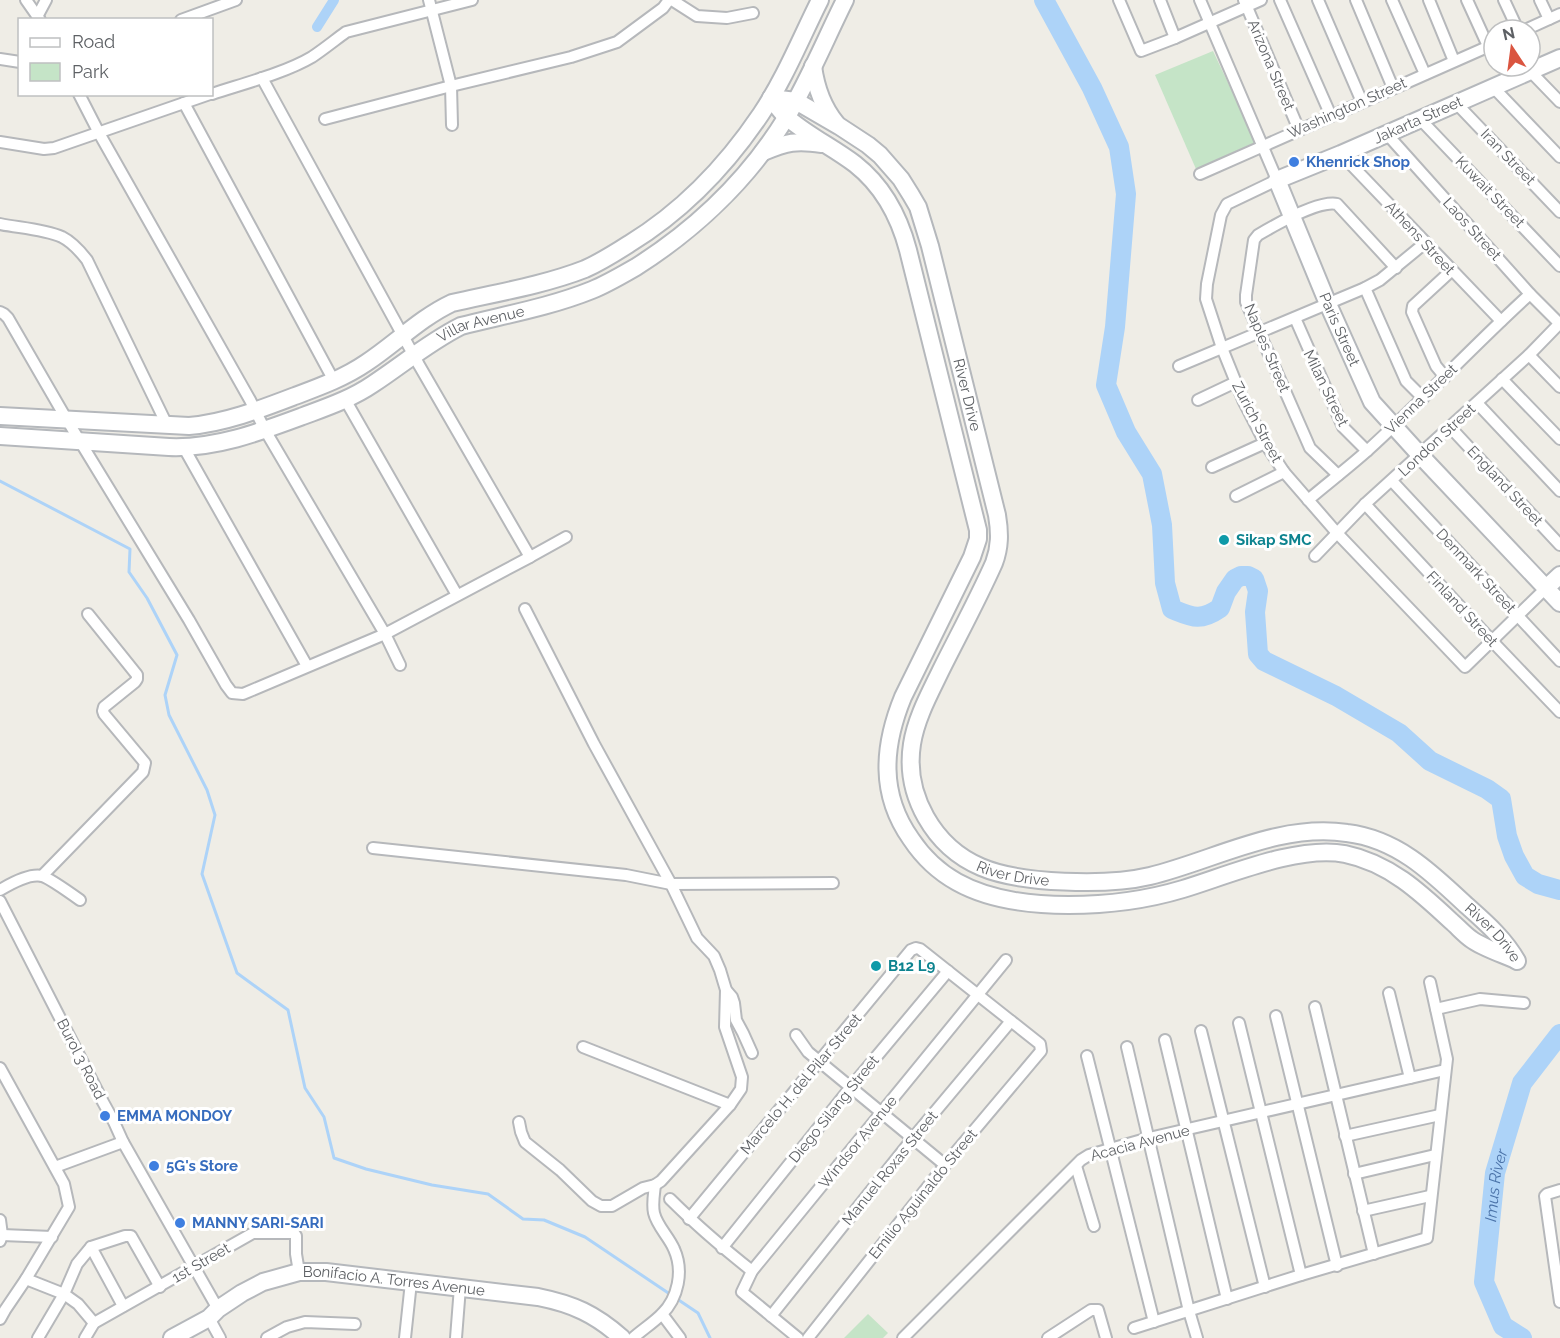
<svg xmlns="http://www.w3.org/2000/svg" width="1560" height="1338" font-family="Raleway,sans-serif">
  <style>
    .green { fill: #c5e4c7 }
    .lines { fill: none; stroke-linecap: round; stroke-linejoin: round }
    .stream { stroke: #add3f8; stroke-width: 3 }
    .canal { stroke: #add3f8; stroke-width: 10 }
    .river { stroke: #add3f8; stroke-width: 20 }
    .street-casing { stroke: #b6b8bb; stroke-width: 14 }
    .secondary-casing { stroke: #b5b8bc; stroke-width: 20 }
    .street { stroke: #fff; stroke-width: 10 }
    .secondary { stroke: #fff; stroke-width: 16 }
    .shop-dot { fill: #3f7fe0; stroke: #fff; stroke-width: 2 }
    .culture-dot { fill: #0f9aa8; stroke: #fff; stroke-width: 2 }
    .labels { text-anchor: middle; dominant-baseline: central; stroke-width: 6; stroke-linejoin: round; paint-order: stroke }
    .street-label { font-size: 15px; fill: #5e6165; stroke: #fff }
    .shop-label { font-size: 15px; font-weight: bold; fill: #366cbe; stroke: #fff; text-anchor: start }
    .culture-label { font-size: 15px; font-weight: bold; fill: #0d838f; stroke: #fff; text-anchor: start }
    .water-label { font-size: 16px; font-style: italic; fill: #4b73a9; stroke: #fff }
  </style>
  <rect width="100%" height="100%" fill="#efede6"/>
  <g class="green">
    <polygon points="1213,51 1256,142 1196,169 1155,75"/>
    <polygon points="868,1314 888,1333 883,1338 844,1338"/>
  </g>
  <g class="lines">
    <polyline class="stream" points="0,481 130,549 129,572 147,598 177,655 165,695 169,715 207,790 215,815 202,874 237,973 288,1010 305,1088 324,1117 334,1158 366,1169 432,1185 488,1194 523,1219 544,1220 585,1237 698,1313 710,1338"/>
    <polyline class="canal" points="317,27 334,0"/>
    <g class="river">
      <path d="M 1044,0 L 1092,88 L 1119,147 L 1126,194 L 1115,327 L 1106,385 L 1126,432 L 1152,474 L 1162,525 L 1165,583 L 1172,609 C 1192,617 1200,622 1220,608 L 1226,592 L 1235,579 L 1241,576 L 1248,576 L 1254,579 L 1258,591 L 1255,612 L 1258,654 L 1264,661 L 1336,696 L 1399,733 L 1430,761 L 1487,789 L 1501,799 L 1507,836 L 1514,856 L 1525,876 L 1538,884 L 1560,890"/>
      <path id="s1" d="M 1522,1338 L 1503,1326 L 1484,1282 L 1495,1173 L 1522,1083 L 1560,1034"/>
    </g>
    <g class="street-casing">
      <g id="street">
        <polyline points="26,0 40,20"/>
        <polyline points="429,0 451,86 452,125"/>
        <polyline points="672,0 697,16 727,18 753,13"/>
        <polyline points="1119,0 1141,51 1175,38 1261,0"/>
        <polyline points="1160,0 1175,38"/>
        <polyline points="1200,0 1277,180 1227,204 1221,215 1207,284 1206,299 1222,348 1243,400 1265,443 1284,472 1337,533 1465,667 1546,588"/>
        <polyline points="1244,0 1299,130"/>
        <polyline points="1280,0 1331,116"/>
        <polyline points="1318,0 1362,102"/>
        <polyline points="1356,0 1393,88"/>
        <polyline points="1392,0 1425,74"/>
        <polyline points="1429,0 1454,61"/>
        <polyline points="1467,0 1488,46"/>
        <polyline points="1504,0 1518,30"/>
        <polyline points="1540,0 1549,19"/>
        <polyline points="38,15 46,0"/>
        <polyline points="181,20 236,0"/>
        <polyline points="1525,30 1560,14"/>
        <polyline points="0,59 20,62"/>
        <polyline points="1530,71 1560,102"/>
        <polyline points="1493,87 1560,157"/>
        <polyline points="79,94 99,133 250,400 265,430 385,634 400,665"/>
        <path d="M 212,94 C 242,84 285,73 312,57 C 324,49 335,40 346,32 L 472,0"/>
        <polyline points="184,103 334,381"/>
        <polyline points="1456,103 1560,212"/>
        <polyline points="325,119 451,86 571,57 617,42 663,8 669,0"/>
        <polyline points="1420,119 1560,266"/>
        <polyline points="1386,133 1530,294 1560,324"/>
        <polyline points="0,142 44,149 54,148 210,94"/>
        <polyline points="1341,154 1501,321"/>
        <polyline points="1200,174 1494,44"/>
        <path d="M 0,224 C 20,228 43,229 62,237 C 72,242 80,251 87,260 L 167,425"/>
        <polyline points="1365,288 1406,381 1423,398"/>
        <polyline points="0,312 4,314 8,318 67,420 189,620 226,685 232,693 243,694 385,634 530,557 419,365 262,78"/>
        <polyline points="1295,318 1343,427 1367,451"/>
        <polyline points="1529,355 1560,387"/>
        <polyline points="1179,366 1365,288 1380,280 1425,243"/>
        <polyline points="1445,377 1436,366 1412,312 1413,306 1451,271"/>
        <polyline points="1502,379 1560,439"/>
        <polyline points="1198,400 1236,382"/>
        <polyline points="346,401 457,595"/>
        <polyline points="1477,403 1560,491"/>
        <polyline points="1450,427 1560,545"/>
        <polyline points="184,448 307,666"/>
        <polyline points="1212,467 1265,443"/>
        <path d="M 1338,475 L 1310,448 L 1246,302 L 1246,295 L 1254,240 L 1258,235 C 1275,225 1319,200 1337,204 L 1396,268"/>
        <polyline points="1392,481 1560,661"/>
        <polyline points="1236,496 1284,472"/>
        <path d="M 1308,500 C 1328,483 1349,467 1368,450 C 1424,399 1475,344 1530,294"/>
        <polyline points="1365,504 1492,641 1560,712"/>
        <polyline points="1315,556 1365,504 1529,355 1560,323"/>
        <polyline points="530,557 566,537"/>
        <polyline points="525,609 594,744 671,884 697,938 714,956 720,970 726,990 732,997 734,1003 736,1020 743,1033 752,1053"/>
        <polyline points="373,848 626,875 671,884 833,883"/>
        <polyline points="42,876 143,772 145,763 104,714 103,711 104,707 135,682 137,679 137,675 88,614"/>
        <path d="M 0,890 C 10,884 30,873 42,876 C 49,878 73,895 80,900"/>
        <polyline points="0,901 103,1102 114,1122 123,1142 218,1309"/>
        <polyline points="1389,993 1410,1078"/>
        <polyline points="1315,1007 1374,1254"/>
        <polyline points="1436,1009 1480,999 1524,1003"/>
        <polyline points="1276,1016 1337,1266"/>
        <polyline points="1239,1023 1301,1275"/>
        <polyline points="1201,1031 1265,1287"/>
        <polyline points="796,1035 808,1052 945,1165"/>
        <polyline points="1165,1040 1227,1299"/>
        <polyline points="583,1047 730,1105"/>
        <polyline points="1127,1047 1189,1311 1197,1338"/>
        <polyline points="1087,1056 1154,1322"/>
        <polyline points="0,1068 64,1184 69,1207 26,1279 5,1310 0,1319"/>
        <polyline points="519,1122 521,1132 525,1142 560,1170 592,1201 601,1206 612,1206 643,1188 655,1185 661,1181 730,1105 741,1089 742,1077 725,1027 726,990"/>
        <polyline points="1345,1136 1440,1115"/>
        <polyline points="1076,1166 1094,1226"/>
        <polyline points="55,1167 123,1142"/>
        <polyline points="1354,1174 1435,1155"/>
        <polyline points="1560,1190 1547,1194 1545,1196 1560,1302"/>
        <path d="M 670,1199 C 696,1225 723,1248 752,1271"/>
        <polyline points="1363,1211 1430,1196"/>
        <polyline points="689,1219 911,950 916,948 920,949 1040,1044 1041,1051 945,1165 808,1338"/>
        <polyline points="0,1220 2,1235 0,1241"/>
        <polyline points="2,1235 52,1237"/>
        <polyline points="91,1247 123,1306"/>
        <polyline points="722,1248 851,1087 948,971"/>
        <polyline points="26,1279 64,1294 78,1304 94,1323"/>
        <polyline points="662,1314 680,1338"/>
        <polyline points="771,1316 913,1138 1011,1021"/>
        <polyline points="209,1318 220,1338"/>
        <polyline points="1134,1328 1301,1275 1427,1238 1447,1059 1430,982"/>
        <polyline points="38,1338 64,1294 77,1264 91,1247 125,1236 131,1236 160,1287"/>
        <polyline points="85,1338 94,1323 253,1233 294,1233 296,1236 296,1254 299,1272"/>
        <polyline points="267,1338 287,1327 305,1322 355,1324"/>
        <polyline points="405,1338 411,1282"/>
        <polyline points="456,1338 460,1287"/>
        <path d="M 633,1338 C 642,1330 653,1323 662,1314 C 678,1298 684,1271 674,1249 C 669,1237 657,1226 654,1213 C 652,1204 654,1194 655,1185"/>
        <polyline points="798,1338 742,1292 752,1271 1006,960"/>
        <polyline points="903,1338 1081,1160 1089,1155 1149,1138 1445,1070"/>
        <polyline points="1048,1338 1091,1310 1098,1310 1106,1338"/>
      </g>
    </g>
    <g class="secondary-casing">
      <g id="secondary">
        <path id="s2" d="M 1560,58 L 1341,154 L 1277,180 L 1328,304 L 1372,402 L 1420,455 L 1560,603"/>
        <path d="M 813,66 C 816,88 822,106 836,123"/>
        <path id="s3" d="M 771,98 L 796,101 L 839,126 L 868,145 L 880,155 L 901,179 L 911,195 L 918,207 L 930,246 L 997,515 C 1000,533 1000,547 994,563 C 978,599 959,634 941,670 C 930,693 916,718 912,744 C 904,795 934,847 981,867 C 1020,884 1108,886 1150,876 C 1215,860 1278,823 1347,833 C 1397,839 1431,872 1466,905 C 1485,922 1504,938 1517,961"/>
        <path d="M 771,98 C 776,105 782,114 789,119 C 809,136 834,148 855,164 C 883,186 899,216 908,250 L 978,530 L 978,539 L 972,557 L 903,697 C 883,746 879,794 911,839 C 923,857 939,872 957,882 C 1016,915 1120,908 1183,889 C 1229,875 1298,845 1345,854 C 1389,863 1420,892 1451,921 C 1458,927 1464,934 1471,939 C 1483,948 1503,954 1516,960"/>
        <path d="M 763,152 C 787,142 796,140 822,144"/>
        <path d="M 0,416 L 189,426 C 225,423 261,409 295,396 C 319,387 344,378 366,363 C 395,344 420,318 452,303 C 496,293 544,285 585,269 C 601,262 615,253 629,244 C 683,211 726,166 761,114 C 785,78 801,38 820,0"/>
        <path id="s4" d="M 0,436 L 169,447 C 215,449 260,432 303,416 C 327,407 351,399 373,384 C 402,365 429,342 461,326 C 504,315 550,307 592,290 C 607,284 622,275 636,267 C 696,229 749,178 786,118 C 808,82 826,38 845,0"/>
        <polyline points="1546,588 1560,575"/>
        <path id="s5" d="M 172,1338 L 209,1318 L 218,1309 L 242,1293 L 263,1282 L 299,1272 L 326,1272 L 538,1297 C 573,1304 595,1314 622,1338"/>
      </g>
    </g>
    <use href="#street" class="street"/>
    <use href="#secondary" class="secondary"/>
  </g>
  <g class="shop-dot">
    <circle cx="1294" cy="162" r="6"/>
    <circle cx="105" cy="1116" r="6"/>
    <circle cx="154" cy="1166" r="6"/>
    <circle cx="180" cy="1223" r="6"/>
  </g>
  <g class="culture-dot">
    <circle cx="1224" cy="540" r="6"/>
    <circle cx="876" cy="966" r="6"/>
  </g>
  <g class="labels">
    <g class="street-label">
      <text transform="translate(1271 65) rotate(67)">Arizona Street</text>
      <text transform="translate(1347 108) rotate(-24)">Washington Street</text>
      <text transform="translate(1418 120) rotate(-24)">Jakarta Street</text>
      <text transform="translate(1508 157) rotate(46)">Iran Street</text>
      <text transform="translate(1490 192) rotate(46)">Kuwait Street</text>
      <text transform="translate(1472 229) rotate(48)">Laos Street</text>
      <text transform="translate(1420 238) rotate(47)">Athens Street</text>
      <text stroke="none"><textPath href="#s4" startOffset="510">Villar Avenue</textPath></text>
      <text stroke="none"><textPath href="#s2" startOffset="470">Paris Street</textPath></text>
      <text transform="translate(1267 348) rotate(67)">Naples Street</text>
      <text transform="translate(1326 388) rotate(64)">Milan Street</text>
      <text stroke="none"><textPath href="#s3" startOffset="384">River Drive</textPath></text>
      <text transform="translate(1421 399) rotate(-44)">Vienna Street</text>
      <text transform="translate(1257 422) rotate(62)">Zurich Street</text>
      <text transform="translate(1437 440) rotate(-43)">London Street</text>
      <text transform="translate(1505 486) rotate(47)">England Street</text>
      <text transform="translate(1476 571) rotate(47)">Denmark Street</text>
      <text transform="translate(1462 609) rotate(47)">Finland Street</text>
      <text stroke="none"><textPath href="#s3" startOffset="940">River Drive</textPath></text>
      <text stroke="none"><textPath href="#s3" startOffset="1462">River Drive</textPath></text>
      <text transform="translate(81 1059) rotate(63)">Burol 3 Road</text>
      <text transform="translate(801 1084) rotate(-50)">Marcelo H. del Pilar Street</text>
      <text transform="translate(834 1109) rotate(-51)">Diego Silang Street</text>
      <text transform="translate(858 1142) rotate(-51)">Windsor Avenue</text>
      <text transform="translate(1140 1143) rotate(-15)">Acacia Avenue</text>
      <text transform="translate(890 1168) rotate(-51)">Manuel Roxas Street</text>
      <text transform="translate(923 1194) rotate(-51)">Emilio Aguinaldo Street</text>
      <text transform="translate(201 1263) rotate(-30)">1st Street</text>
      <text stroke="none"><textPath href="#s5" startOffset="240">Bonifacio A. Torres Avenue</textPath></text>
    </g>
    <g class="shop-label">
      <text x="1306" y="162">Khenrick Shop</text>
      <text x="117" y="1116">EMMA MONDOY</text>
      <text x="166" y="1166">5G's Store</text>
      <text x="192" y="1223">MANNY SARI-SARI</text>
    </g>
    <g class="culture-label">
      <text x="1236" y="540">Sikap SMC</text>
      <text x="888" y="966">B12 L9</text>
    </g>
    <g class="water-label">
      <text stroke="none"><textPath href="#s1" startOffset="168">Imus River</textPath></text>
    </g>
  </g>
  <rect x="18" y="18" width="195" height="78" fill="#ffffff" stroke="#bfc0c1" stroke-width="1.5"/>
  <rect x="30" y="38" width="30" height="9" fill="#ffffff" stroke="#bfc0c1" stroke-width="1.5"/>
  <text x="72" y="48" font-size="18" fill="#5e6165">Road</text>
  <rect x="30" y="63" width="30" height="18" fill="#c5e4c7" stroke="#bfc0c1" stroke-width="1.5"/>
  <text x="72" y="78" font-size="18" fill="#5e6165">Park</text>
  <g transform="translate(1512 48) rotate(347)"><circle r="28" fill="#ffffff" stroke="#bfc0c1" stroke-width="1.5"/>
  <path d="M0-4.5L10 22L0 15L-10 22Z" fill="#da5540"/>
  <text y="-9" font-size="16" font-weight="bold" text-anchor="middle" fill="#5e6165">N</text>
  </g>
</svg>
